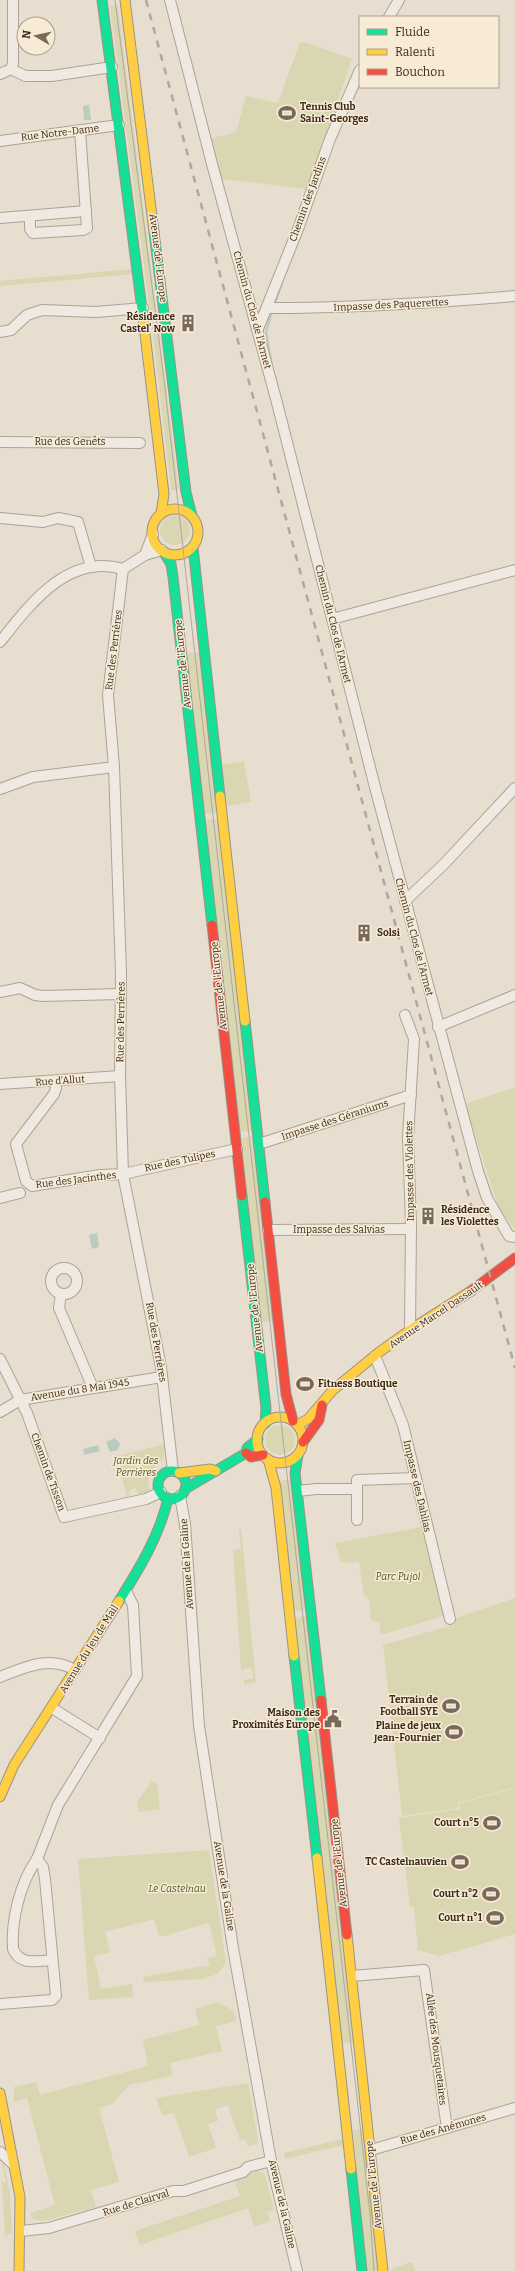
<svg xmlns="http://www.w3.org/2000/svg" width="515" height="2271" font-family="Bitter,serif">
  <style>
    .green { fill: #d9d6b1 }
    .water { fill: #baccc0 }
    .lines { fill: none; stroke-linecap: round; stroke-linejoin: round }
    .stream { stroke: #baccc0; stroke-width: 2.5 }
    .street-casing { stroke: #aca397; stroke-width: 12 }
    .fast-casing { stroke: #9c9288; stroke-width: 11 }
    .slow-casing { stroke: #9c9288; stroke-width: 11 }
    .jam-casing { stroke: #9c9288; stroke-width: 11 }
    .street { stroke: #efe9e1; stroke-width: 10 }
    .fast { stroke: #16e098; stroke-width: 9 }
    .slow { stroke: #ffcf43; stroke-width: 9 }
    .jam { stroke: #f24e42; stroke-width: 9 }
    .tram { stroke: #aea8a1; stroke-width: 1 }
    .rail { stroke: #aea8a1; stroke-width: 2.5; stroke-dasharray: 7 7; stroke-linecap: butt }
    .labels { text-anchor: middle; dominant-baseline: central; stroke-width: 3; stroke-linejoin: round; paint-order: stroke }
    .poi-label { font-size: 10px; font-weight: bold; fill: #3c2a1e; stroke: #f8ebd5; text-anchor: end }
    .street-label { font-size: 10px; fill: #3c2a1e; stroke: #f8ebd5 }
    .park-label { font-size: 10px; font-style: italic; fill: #515a24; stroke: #f8ebd5 }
  </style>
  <rect width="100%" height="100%" fill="#e7decf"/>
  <g class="green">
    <polygon points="118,5 179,490 171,490 152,327 110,6"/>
    <polygon points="300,42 307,43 352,59 308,189 220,179 209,139 236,132 246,96 278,103"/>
    <polygon points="133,269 134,274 0,286 0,281"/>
    <circle cx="175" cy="530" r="15"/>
    <polygon points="201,652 219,813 204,814 185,654"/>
    <polygon points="244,761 251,802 227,806 220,765"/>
    <polygon points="220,819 254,1131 239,1132 204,820"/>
    <polygon points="515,1087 515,1229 499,1209 465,1104"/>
    <polygon points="255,1136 275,1321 260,1323 242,1138"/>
    <circle cx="280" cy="1440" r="15"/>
    <path d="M 164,1444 L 164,1459 C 154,1466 145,1475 150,1489 L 146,1493 L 139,1495 L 135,1488 L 128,1492 L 130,1497 L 127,1498 L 117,1456 Z"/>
    <polygon points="294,1479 308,1610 292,1611 278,1481"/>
    <polygon points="421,1527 446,1615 381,1635 379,1622 371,1620 369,1599 364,1595 359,1562 341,1563 335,1543"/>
    <polygon points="239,1529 241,1529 256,1682 244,1685 244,1680 253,1678 252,1668 241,1670 233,1550 241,1549"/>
    <polygon points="515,1598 515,1787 458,1803 458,1808 402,1816 383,1645 452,1625 455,1624 453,1619"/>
    <polygon points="308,1615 356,2042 341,2044 293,1618"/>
    <polygon points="152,1781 157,1784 160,1809 139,1812 137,1802"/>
    <polygon points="515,1788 515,1934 439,1956 418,1950 414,1907 410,1907 399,1818 460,1809 459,1804"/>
    <polygon points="209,1850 226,1963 217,1974 203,1979 144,1982 143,1977 210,1965 207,1958 217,1956 209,1923 164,1936 159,1936 154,1919 105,1932 110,1952 94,1956 101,1989 132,1984 133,1997 89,2000 78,1859"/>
    <path d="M 217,2002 L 234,2011 L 236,2021 L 216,2026 L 222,2051 L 170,2063 L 173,2076 L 129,2085 L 112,2104 L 99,2108 L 119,2182 L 91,2190 L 96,2207 L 44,2221 C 36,2221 33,2219 30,2213 L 55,2205 L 27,2098 L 14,2102 L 14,2087 L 36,2082 L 40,2095 L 148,2066 L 143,2040 L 199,2025 L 195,2009 Z"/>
    <polygon points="248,2083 258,2140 257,2144 248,2146 245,2139 240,2140 228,2105 215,2109 218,2121 208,2124 216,2148 189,2157 174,2113 163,2116 156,2098"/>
    <polygon points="365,2129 380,2271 366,2271 353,2130"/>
    <polygon points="343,2139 344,2145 285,2159 284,2153"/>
    <polygon points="0,2156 2,2156 10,2193 12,2233 5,2236 2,2182 6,2182"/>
    <polygon points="258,2171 265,2174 274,2210 267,2212 270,2221 254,2227 248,2208 140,2245 135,2231 240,2196 234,2179"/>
    <polygon points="412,2262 415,2271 391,2271 393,2268"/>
  </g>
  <g class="water">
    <polygon points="89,105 91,120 84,120 83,106"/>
    <polygon points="97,1233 99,1247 92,1249 89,1235"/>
    <polygon points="115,1438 120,1444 118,1450 110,1452 106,1442"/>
    <polygon points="98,1445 100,1451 84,1455 83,1449"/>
  </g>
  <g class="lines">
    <g class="stream">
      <polyline points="274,305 282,283"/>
      <polyline points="272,311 266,332 272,367"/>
    </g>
    <g class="street-casing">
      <g id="street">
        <polyline points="170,0 212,164 276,399 376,791 478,1171 487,1198 509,1236 515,1237"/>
        <polyline points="389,17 399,0"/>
        <polyline points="11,69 25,76 52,76 112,67"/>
        <polyline points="0,74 11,69 13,63 13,0"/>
        <polyline points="0,141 119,125"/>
        <polyline points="30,216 30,229 33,233 83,230 87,228 80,131"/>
        <polyline points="0,218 86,211"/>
        <path d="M 267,308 C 350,308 432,303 515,296"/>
        <polyline points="258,329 298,229 330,139 360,70"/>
        <polyline points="0,332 11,330 27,315 42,310 96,312 143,308"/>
        <polyline points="0,442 140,443"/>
        <polyline points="0,518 43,522 58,518 78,522 91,567"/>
        <polyline points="145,555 153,534"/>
        <polyline points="123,569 108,695 114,767 121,973 120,1076 123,1174 161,1367 173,1471"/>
        <polyline points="123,569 145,555 162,550"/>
        <polyline points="332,619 515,570"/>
        <path d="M 0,642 C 30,604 68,553 123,569"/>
        <polyline points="0,789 33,777 114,767"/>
        <polyline points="405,901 444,864 515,788"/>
        <polyline points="0,992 20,988 35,995 43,996 120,994"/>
        <polyline points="405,1015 414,1039 408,1137 411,1225 410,1330"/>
        <polyline points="438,1027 515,995"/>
        <polyline points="55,1081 56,1088 54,1094 16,1144 26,1181 32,1186 100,1175 123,1174 237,1149"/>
        <polyline points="0,1084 120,1076"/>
        <polyline points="259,1144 411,1095"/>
        <polyline points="0,1198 20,1193"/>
        <polyline points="268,1230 409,1229"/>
        <circle cx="64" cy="1281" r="13"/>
        <polyline points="61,1294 59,1308 93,1388"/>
        <polyline points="375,1356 403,1425 450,1619"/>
        <polyline points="0,1359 27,1413 64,1517 146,1499 161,1492"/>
        <polyline points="0,1412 20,1400 162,1377"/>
        <polyline points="298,1491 316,1489 357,1489"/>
        <polyline points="180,1496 185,1524 199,1726 233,1948 271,2161 297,2271"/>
        <polyline points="357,1520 357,1480 416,1478"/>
        <path d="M 0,1677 C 26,1667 49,1655 75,1670"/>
        <polyline points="52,1708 100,1738"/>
        <path d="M 37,1859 C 20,1883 11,1920 13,1949 C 20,1966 38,1961 52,1960"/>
        <polyline points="352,1976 424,1970 447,2128"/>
        <polyline points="0,2004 52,2000 56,1996 45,1879 43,1867 37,1859 58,1805 137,1676 133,1605 126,1591"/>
        <polyline points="371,2150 515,2108"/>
        <polyline points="0,2152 13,2164"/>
        <polyline points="21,2231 49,2228 173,2191 184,2191 243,2172 248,2167 271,2161"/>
      </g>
    </g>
    <g class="fast-casing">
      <g id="fast">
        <polyline points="102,0 143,317"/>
        <polyline points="154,232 186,492 192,516"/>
        <polyline points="193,547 220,796"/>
        <polyline points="163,551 171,564 173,577 212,925"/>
        <polyline points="245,1021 265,1202"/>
        <polyline points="242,1196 266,1408 265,1424"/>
        <polyline points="298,1455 295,1473 321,1700"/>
        <circle cx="172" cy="1485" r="14"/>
        <polyline points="185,1489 246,1453 247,1448 258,1439"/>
        <path d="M 119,1601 C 139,1569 160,1535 168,1498"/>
        <polyline points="294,1656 317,1858"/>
        <polyline points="351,2169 362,2271"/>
      </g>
    </g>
    <g class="slow-casing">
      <g id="slow">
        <polyline points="125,0 154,232"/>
        <polyline points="143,317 164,494 161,514"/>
        <circle cx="175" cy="532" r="23"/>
        <polyline points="220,796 245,1021"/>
        <circle cx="280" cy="1440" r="23"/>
        <polyline points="297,1425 308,1419 333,1390 378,1353 413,1328 471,1291"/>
        <polyline points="268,1459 276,1488 294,1656"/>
        <polyline points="179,1473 210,1469 216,1471"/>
        <polyline points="0,1797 14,1765 119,1601"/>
        <polyline points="317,1858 351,2169"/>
        <polyline points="347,1935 383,2271"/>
        <polyline points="0,2093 20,2197 19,2271"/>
      </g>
    </g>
    <g class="jam-casing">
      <g id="jam">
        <polyline points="212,925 242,1196"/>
        <polyline points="265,1202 286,1394 293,1421"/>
        <polyline points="471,1291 515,1258"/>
        <polyline points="303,1442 319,1420 322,1405"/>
        <polyline points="246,1453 251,1457 263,1455"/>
        <polyline points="321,1700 347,1935"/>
      </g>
    </g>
    <use href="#street" class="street"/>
    <use href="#fast" class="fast"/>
    <use href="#slow" class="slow"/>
    <use href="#jam" class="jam"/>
    <polyline class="tram" points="115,0 164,379 370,2214 374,2271"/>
    <polyline class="rail" points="146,0 515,1368"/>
  </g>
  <defs>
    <g id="stadium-bare" transform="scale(1.38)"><path d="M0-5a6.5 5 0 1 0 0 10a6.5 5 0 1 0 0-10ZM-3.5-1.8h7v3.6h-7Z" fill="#78695c" stroke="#f8ebd5" stroke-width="2.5" paint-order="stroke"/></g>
    <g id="building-bare" transform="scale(1.38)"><path d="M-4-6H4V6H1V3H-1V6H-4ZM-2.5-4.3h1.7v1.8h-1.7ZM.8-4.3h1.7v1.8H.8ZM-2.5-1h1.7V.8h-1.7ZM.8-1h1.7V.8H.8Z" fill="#78695c" stroke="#f8ebd5" stroke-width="2.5" paint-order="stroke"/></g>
    <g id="civic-bare" transform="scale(1.38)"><path d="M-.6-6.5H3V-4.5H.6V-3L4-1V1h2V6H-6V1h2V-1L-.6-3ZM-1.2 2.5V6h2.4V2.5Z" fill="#78695c" stroke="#f8ebd5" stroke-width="2.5" paint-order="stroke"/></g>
  </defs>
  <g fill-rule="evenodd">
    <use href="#stadium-bare" x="287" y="113"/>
    <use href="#building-bare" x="188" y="323"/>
    <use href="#building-bare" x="364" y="933"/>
    <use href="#building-bare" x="428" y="1216"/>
    <use href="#stadium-bare" x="305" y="1384"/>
    <use href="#stadium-bare" x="451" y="1706"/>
    <use href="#civic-bare" x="333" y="1719"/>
    <use href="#stadium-bare" x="454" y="1732"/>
    <use href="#stadium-bare" x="492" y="1823"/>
    <use href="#stadium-bare" x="460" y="1862"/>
    <use href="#stadium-bare" x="491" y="1894"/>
    <use href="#stadium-bare" x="495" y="1918"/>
  </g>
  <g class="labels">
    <g class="poi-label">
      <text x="300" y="107" text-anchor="start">Tennis Club<tspan x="300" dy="12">Saint-Georges</tspan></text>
      <text x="175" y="317">Résidence<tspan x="175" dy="12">Castel' Now</tspan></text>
      <text x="377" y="933" text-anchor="start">Solsi</text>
      <text x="441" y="1210" text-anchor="start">Résidence<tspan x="441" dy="12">les Violettes</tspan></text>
      <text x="318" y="1384" text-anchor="start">Fitness Boutique</text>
      <text x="438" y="1700">Terrain de<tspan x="438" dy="12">Football SYE</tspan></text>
      <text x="320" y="1713">Maison des<tspan x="320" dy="12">Proximités Europe</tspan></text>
      <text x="441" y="1726">Plaine de jeux<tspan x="441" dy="12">Jean-Fournier</tspan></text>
      <text x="479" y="1823">Court n°5</text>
      <text x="447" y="1862">TC Castelnauvien</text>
      <text x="478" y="1894">Court n°2</text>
      <text x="482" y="1918">Court n°1</text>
    </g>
    <g class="street-label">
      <text transform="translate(60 133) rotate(-7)">Rue Notre-Dame</text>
      <text transform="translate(308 199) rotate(-70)">Chemin des Jardins</text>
      <text transform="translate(158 258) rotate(83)">Avenue de l'Europe</text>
      <text transform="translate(391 305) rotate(-3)">Impasse des Paquerettes</text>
      <text transform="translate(252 310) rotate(75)">Chemin du Clos de l'Armet</text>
      <text x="70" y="442">Rue des Genêts</text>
      <text transform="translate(333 624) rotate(76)">Chemin du Clos de l'Armet</text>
      <text transform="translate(114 650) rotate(-83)">Rue des Perrières</text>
      <text transform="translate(183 664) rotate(-96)">Avenue de l'Europe</text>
      <text transform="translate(414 937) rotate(75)">Chemin du Clos de l'Armet</text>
      <text transform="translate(219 986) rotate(-96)">Avenue de l'Europe</text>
      <text transform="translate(121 1022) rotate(-89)">Rue des Perrières</text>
      <text transform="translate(60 1081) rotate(-4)">Rue d'Allut</text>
      <text transform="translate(335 1120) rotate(-18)">Impasse des Géraniums</text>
      <text transform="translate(180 1161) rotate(-12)">Rue des Tulipes</text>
      <text transform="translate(410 1171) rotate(-91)">Impasse des Violettes</text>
      <text transform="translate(76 1180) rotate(-7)">Rue des Jacinthes</text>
      <text x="339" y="1230">Impasse des Salvias</text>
      <text transform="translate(255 1308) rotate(-96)">Avenue de l'Europe</text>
      <text transform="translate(436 1315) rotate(-34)">Avenue Marcel Dassault</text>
      <text transform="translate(156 1342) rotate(80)">Rue des Perrières</text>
      <text transform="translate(80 1390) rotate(-9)">Avenue du 8 Mai 1945</text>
      <text transform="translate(48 1472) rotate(70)">Chemin de Tisson</text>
      <text transform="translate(417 1486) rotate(77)">Impasse des Dahlias</text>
      <text transform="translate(187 1564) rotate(-94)">Avenue de la Galine</text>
      <text transform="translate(89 1649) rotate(-58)">Avenue du Jeu de Mail</text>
      <text transform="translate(339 1863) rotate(-96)">Avenue de l'Europe</text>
      <text transform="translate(224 1886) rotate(81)">Avenue de la Galine</text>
      <text transform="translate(436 2049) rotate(83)">Allée des Mousquetaires</text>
      <text transform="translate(443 2129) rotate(-16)">Rue des Anémones</text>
      <text transform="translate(374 2185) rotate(-96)">Avenue de l'Europe</text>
      <text transform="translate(136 2203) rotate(-17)">Rue de Clairval</text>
      <text transform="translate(282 2204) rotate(77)">Avenue de la Galine</text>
    </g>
    <g class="park-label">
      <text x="136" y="1461">Jardin des<tspan x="136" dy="12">Perrières</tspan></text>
      <text x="398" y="1577">Parc Pujol</text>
      <text x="177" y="1889">Le Castelnau</text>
    </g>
  </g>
  <rect x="359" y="16" width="140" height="72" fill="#f8ebd5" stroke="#ad9e8c"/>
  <rect x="367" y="29" width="20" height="6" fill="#16e098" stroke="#ad9e8c"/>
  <text x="395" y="36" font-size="12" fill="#3c2a1e">Fluide</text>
  <rect x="367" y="49" width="20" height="6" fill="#ffcf43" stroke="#ad9e8c"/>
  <text x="395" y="56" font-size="12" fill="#3c2a1e">Ralenti</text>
  <rect x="367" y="69" width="20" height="6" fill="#f24e42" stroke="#ad9e8c"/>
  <text x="395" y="76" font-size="12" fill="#3c2a1e">Bouchon</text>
  <g transform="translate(36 36) rotate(279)"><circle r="19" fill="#f8ebd5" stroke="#ad9e8c"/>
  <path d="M0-3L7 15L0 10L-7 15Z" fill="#78695c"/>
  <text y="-6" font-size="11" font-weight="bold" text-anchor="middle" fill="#3c2a1e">N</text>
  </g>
</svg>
